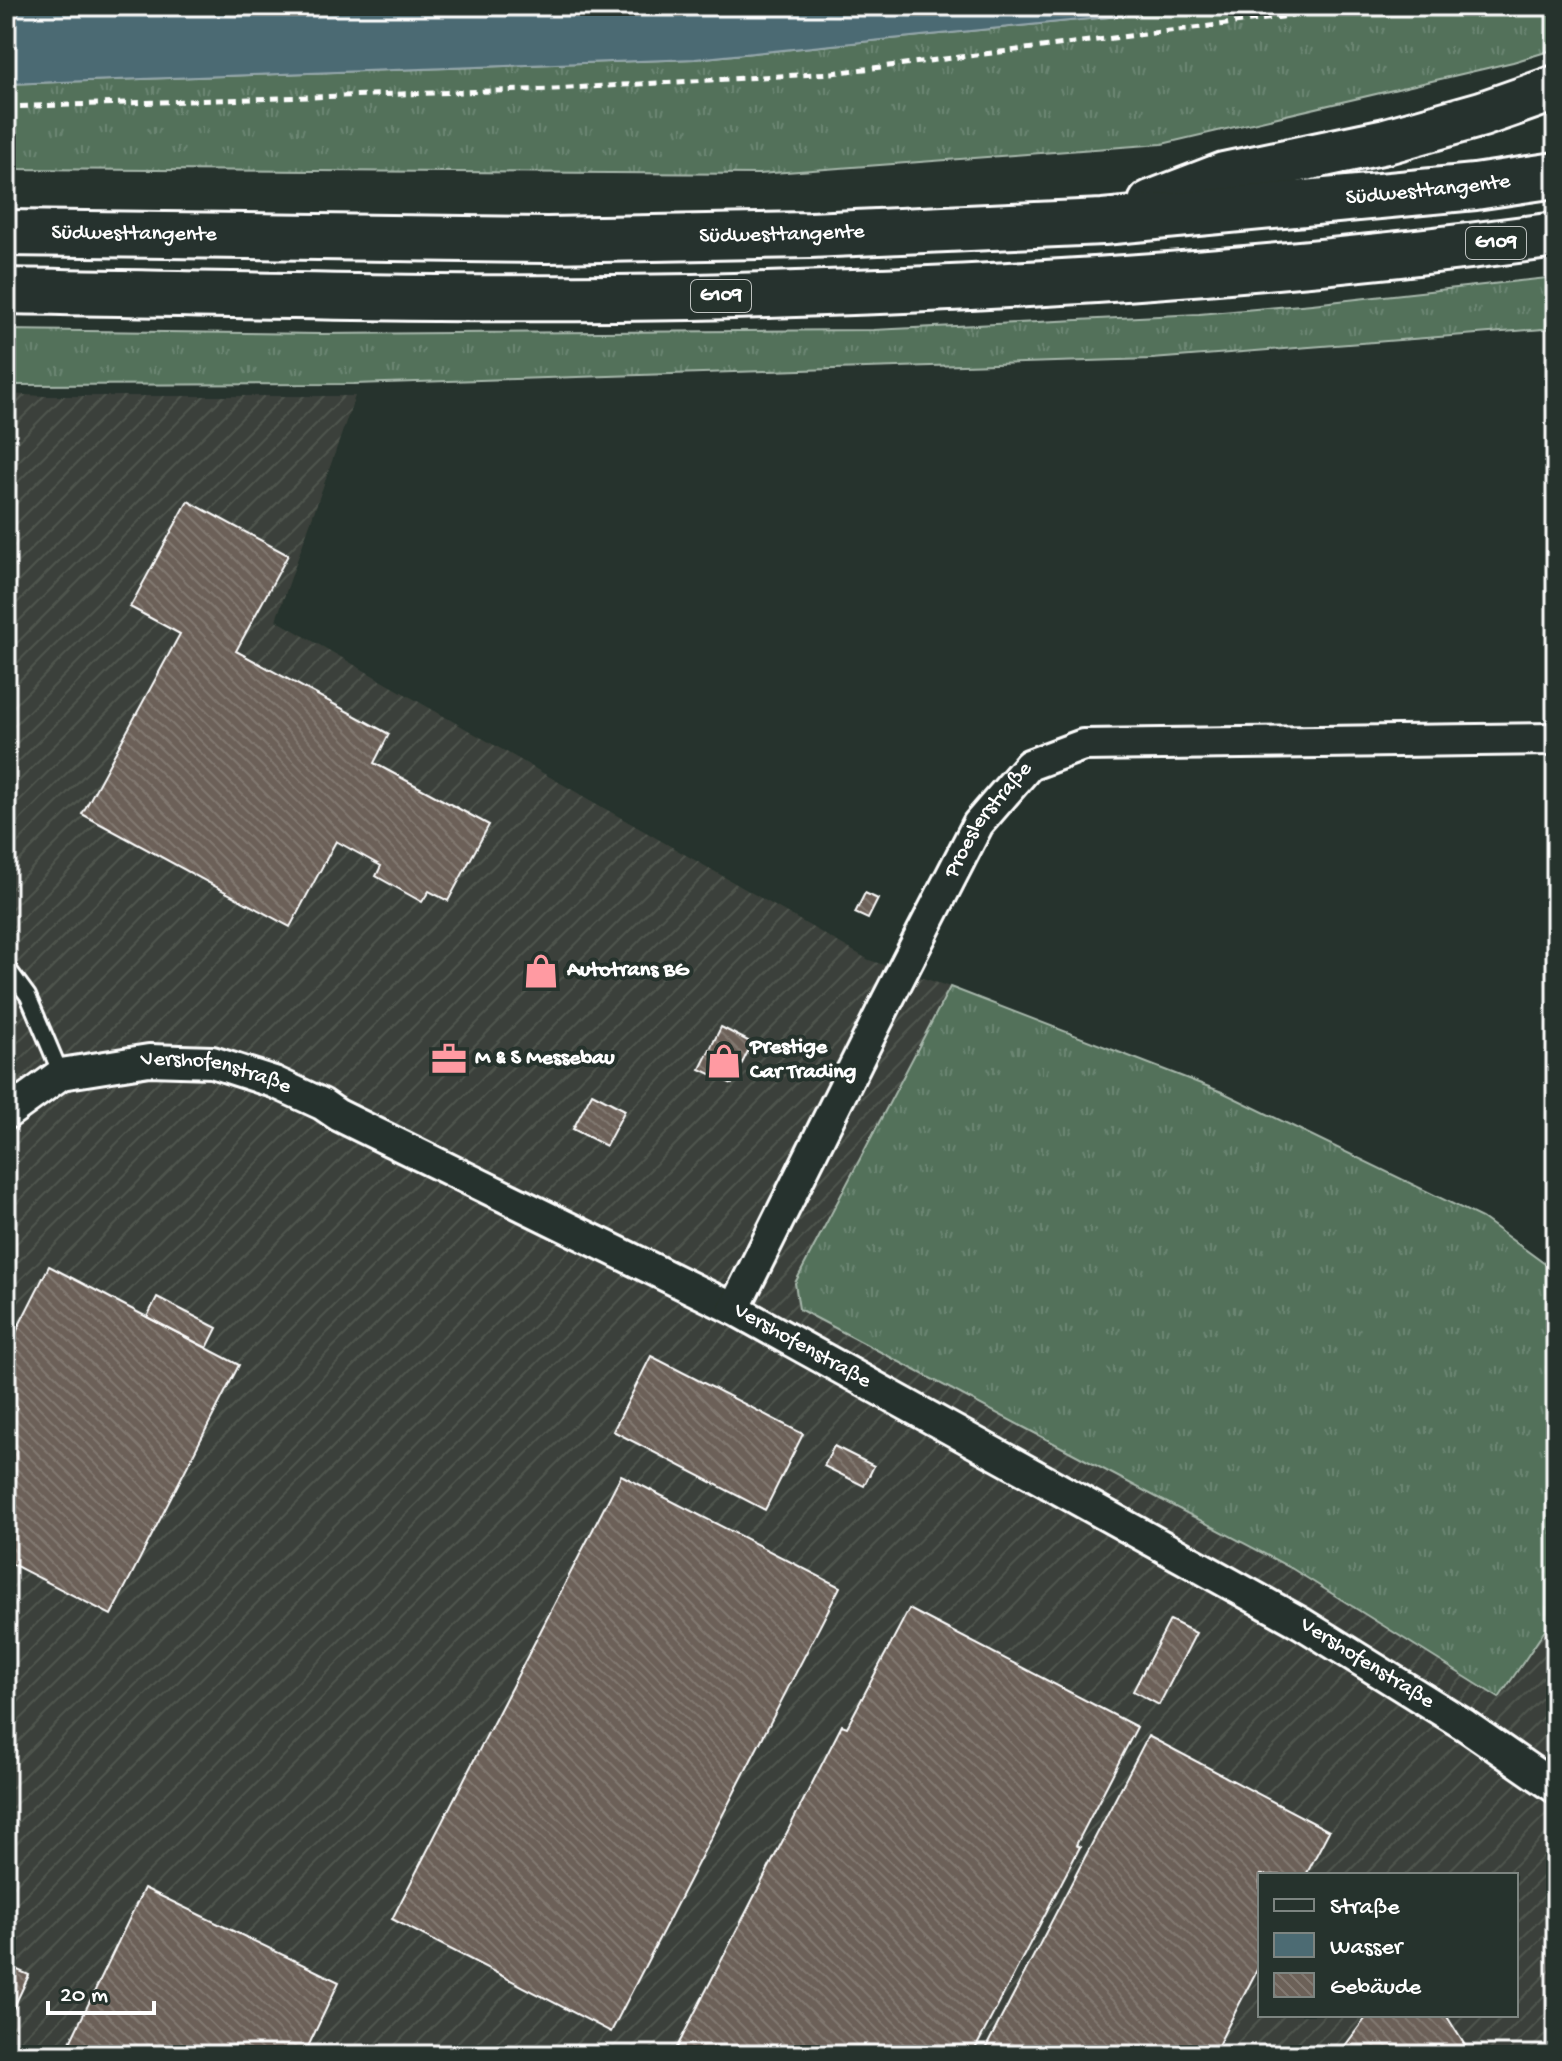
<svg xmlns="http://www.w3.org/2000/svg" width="1562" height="2061" font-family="'Gochi Hand',sans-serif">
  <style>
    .industrial { fill: url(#industrial-furrows); fill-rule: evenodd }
    .grass { fill: url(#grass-tufts); stroke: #a8b8ac; stroke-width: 2 }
    .water { fill: #4c6b73; stroke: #94a6ab; stroke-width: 2 }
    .building { fill: url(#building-back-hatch); stroke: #fff; stroke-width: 2 }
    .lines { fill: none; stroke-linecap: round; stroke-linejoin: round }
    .service-casing { stroke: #fff; stroke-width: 20 }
    .minor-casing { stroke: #fff; stroke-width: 36 }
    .trunk-casing { stroke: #fff; stroke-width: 50 }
    .path { stroke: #fff; stroke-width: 5; stroke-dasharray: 8 6; stroke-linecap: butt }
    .service { stroke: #26332d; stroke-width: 14 }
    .minor { stroke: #26332d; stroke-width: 30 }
    .trunk { stroke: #26332d; stroke-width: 44 }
    .labels { text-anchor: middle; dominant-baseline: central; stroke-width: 8; stroke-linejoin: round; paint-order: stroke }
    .shield { fill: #26332d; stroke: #bec2c0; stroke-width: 2 }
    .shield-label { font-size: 20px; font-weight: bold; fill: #fff }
    .street-label { font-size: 22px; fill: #fff; stroke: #26332d }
    .poi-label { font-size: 22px; font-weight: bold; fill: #fff; stroke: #26332d; text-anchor: start }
  </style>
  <defs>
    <pattern id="industrial-furrows" width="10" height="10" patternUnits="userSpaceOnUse" patternTransform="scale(2)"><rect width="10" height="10" fill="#3b413a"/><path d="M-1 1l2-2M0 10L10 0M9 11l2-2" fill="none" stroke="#4f544e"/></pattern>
    <pattern id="grass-tufts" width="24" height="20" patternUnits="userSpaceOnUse" patternTransform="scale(2)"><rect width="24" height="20" fill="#52715a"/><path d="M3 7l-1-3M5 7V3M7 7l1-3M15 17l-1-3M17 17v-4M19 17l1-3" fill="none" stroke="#6c8673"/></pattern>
    <pattern id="building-back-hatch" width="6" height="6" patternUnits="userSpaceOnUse" patternTransform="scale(2)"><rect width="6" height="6" fill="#6c6158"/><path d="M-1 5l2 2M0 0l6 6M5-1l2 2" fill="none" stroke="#827971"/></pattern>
  </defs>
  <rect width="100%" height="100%" fill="#26332d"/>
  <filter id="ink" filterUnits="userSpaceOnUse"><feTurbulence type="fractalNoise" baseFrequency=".0125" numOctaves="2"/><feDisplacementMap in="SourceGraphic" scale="16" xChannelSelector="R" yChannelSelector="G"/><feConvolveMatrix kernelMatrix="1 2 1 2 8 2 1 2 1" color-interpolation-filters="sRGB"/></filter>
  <g filter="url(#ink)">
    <path class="industrial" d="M 6,394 L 44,396 L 355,396 L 276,620 L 869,960 L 950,987 L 795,1283 L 1291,1568 L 1499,1698 L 1556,1614 L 1556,2055 L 6,2055 ZM 1260,1875 L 1516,1875 L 1516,2015 L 1260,2015 Z"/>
    <g class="grass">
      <polygon points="1171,6 1556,6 1556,49 1513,62 1162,144 759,174 6,169 6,84 695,59 1119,16"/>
      <polygon points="1556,277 1556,328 1152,359 354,384 6,385 6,330 320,334 873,330 1199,314 1312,304"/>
      <polygon points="950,987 1222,1092 1482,1218 1556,1272 1556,1614 1499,1698 1291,1568 799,1309 795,1283"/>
    </g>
    <polygon class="water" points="6,6 1171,6 1119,16 695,59 6,84"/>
    <g class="building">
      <polygon points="188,501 288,555 236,651 389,734 374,763 489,825 448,901 429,891 422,902 376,876 381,866 336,841 290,927 82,814 180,634 130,607"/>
      <polygon points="865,893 878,899 868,919 855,913"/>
      <polygon points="721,1027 752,1043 732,1084 700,1069"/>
      <polygon points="592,1093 625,1110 606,1146 573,1129"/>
      <polygon points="49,1266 239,1365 111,1615 6,1561 6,1351"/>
      <polygon points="157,1297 217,1328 207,1348 147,1317"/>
      <polygon points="6,1318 20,1325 6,1351"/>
      <polygon points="651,1356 803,1434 765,1510 613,1431"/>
      <polygon points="834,1446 874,1466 864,1486 824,1466"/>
      <polygon points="621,1475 840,1587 611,2032 392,1919"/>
      <polygon points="909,1609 1137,1727 1076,1845 1080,1847 972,2055 673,2055 842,1725 847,1727"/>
      <polygon points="1170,1620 1196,1633 1159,1705 1133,1691"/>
      <polygon points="1148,1736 1329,1831 1306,1875 1260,1875 1260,1964 1213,2055 982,2055"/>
      <polygon points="144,1888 339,1982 304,2055 64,2055"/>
      <polygon points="6,1965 29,1975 6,2024"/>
      <polygon points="1368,2015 1446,2015 1471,2055 1349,2055 1344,2047"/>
    </g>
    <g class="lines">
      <g class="service-casing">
        <polyline id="service" points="6,966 28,996 61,1074"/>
      </g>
      <g class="minor-casing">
        <g id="minor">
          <path id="s1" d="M 6,1114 L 61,1074 L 149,1060 L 212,1062 L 274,1082 L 322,1104 L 338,1115 L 734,1309 L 1301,1623 L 1465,1725 L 1556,1788"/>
          <path id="s2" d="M 734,1309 L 887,1001 L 978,824 L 1029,765 L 1083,745 L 1556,739"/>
        </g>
      </g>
      <g class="trunk-casing">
        <g id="trunk">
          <polyline points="1151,203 1224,175 1386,141 1482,114 1556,88"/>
          <path id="s3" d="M 6,233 L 547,240 L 810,235 L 1103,222 L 1475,187 L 1556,175"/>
          <path d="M 6,291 C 235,295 464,301 693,297 C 982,290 1269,274 1556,235"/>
        </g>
      </g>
      <polyline class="path" points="6,107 554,89 832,73 1282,17 1333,6"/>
      <use href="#service" class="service"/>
      <use href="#minor" class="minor"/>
      <use href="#trunk" class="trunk"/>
    </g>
  </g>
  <defs>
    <g id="shop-bare" transform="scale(2.76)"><path d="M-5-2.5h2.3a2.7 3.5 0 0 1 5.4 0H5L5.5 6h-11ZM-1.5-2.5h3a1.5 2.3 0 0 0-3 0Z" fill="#ff9aa2" stroke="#26332d" stroke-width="2.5" paint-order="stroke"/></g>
    <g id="office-bare" transform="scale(2.76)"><path d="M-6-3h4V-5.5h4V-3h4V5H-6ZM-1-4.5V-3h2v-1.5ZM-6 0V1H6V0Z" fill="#ff9aa2" stroke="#26332d" stroke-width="2.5" paint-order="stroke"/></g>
  </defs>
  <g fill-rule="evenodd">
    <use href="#shop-bare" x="541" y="971"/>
    <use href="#office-bare" x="449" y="1059"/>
    <use href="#shop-bare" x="724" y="1061"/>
  </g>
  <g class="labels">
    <g class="shield">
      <rect x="1466" y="227" width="60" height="32" rx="6"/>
      <rect x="691" y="280" width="60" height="32" rx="6"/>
    </g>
    <g class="shield-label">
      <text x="1496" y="243">G109</text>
      <text x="721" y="296">G109</text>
    </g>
    <g class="street-label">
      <text stroke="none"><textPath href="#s3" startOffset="1424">Südwesttangente</textPath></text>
      <text stroke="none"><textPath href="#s3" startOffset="128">Südwesttangente</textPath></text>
      <text stroke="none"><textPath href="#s3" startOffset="776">Südwesttangente</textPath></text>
      <text stroke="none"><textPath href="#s2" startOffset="552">Proeslerstraße</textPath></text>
      <text stroke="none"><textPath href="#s1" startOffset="226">Vershofenstraße</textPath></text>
      <text stroke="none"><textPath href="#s1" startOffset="876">Vershofenstraße</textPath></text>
      <text stroke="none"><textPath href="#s1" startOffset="1524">Vershofenstraße</textPath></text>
    </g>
    <g class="poi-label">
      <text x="567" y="971">Autotrans BG</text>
      <text x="750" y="1048">Prestige<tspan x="750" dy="25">Car Trading</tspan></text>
      <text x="475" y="1059">M &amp; S Messebau</text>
    </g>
  </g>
  <rect width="1562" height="2061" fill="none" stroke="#26332d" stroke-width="32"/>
  <rect x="16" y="16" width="1530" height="2029" fill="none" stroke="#fff" stroke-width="3" filter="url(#ink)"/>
  <rect x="1258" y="1873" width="260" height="144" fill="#26332d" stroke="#7d8581" stroke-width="2"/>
  <rect x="1274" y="1899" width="40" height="12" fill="#26332d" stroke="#7d8581" stroke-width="2"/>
  <text x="1330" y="1913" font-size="24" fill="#ffffff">Straße</text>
  <rect x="1274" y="1933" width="40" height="24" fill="#4c6b73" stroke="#7d8581" stroke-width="2"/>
  <text x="1330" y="1953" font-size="24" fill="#ffffff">Wasser</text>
  <rect x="1274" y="1973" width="40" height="24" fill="url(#building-back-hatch)" stroke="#7d8581" stroke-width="2"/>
  <text x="1330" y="1993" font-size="24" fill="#ffffff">Gebäude</text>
  <path d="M48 2001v12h106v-12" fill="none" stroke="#ffffff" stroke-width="4"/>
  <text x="60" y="2001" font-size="24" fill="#ffffff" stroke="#26332d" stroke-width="6" paint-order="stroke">20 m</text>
</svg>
